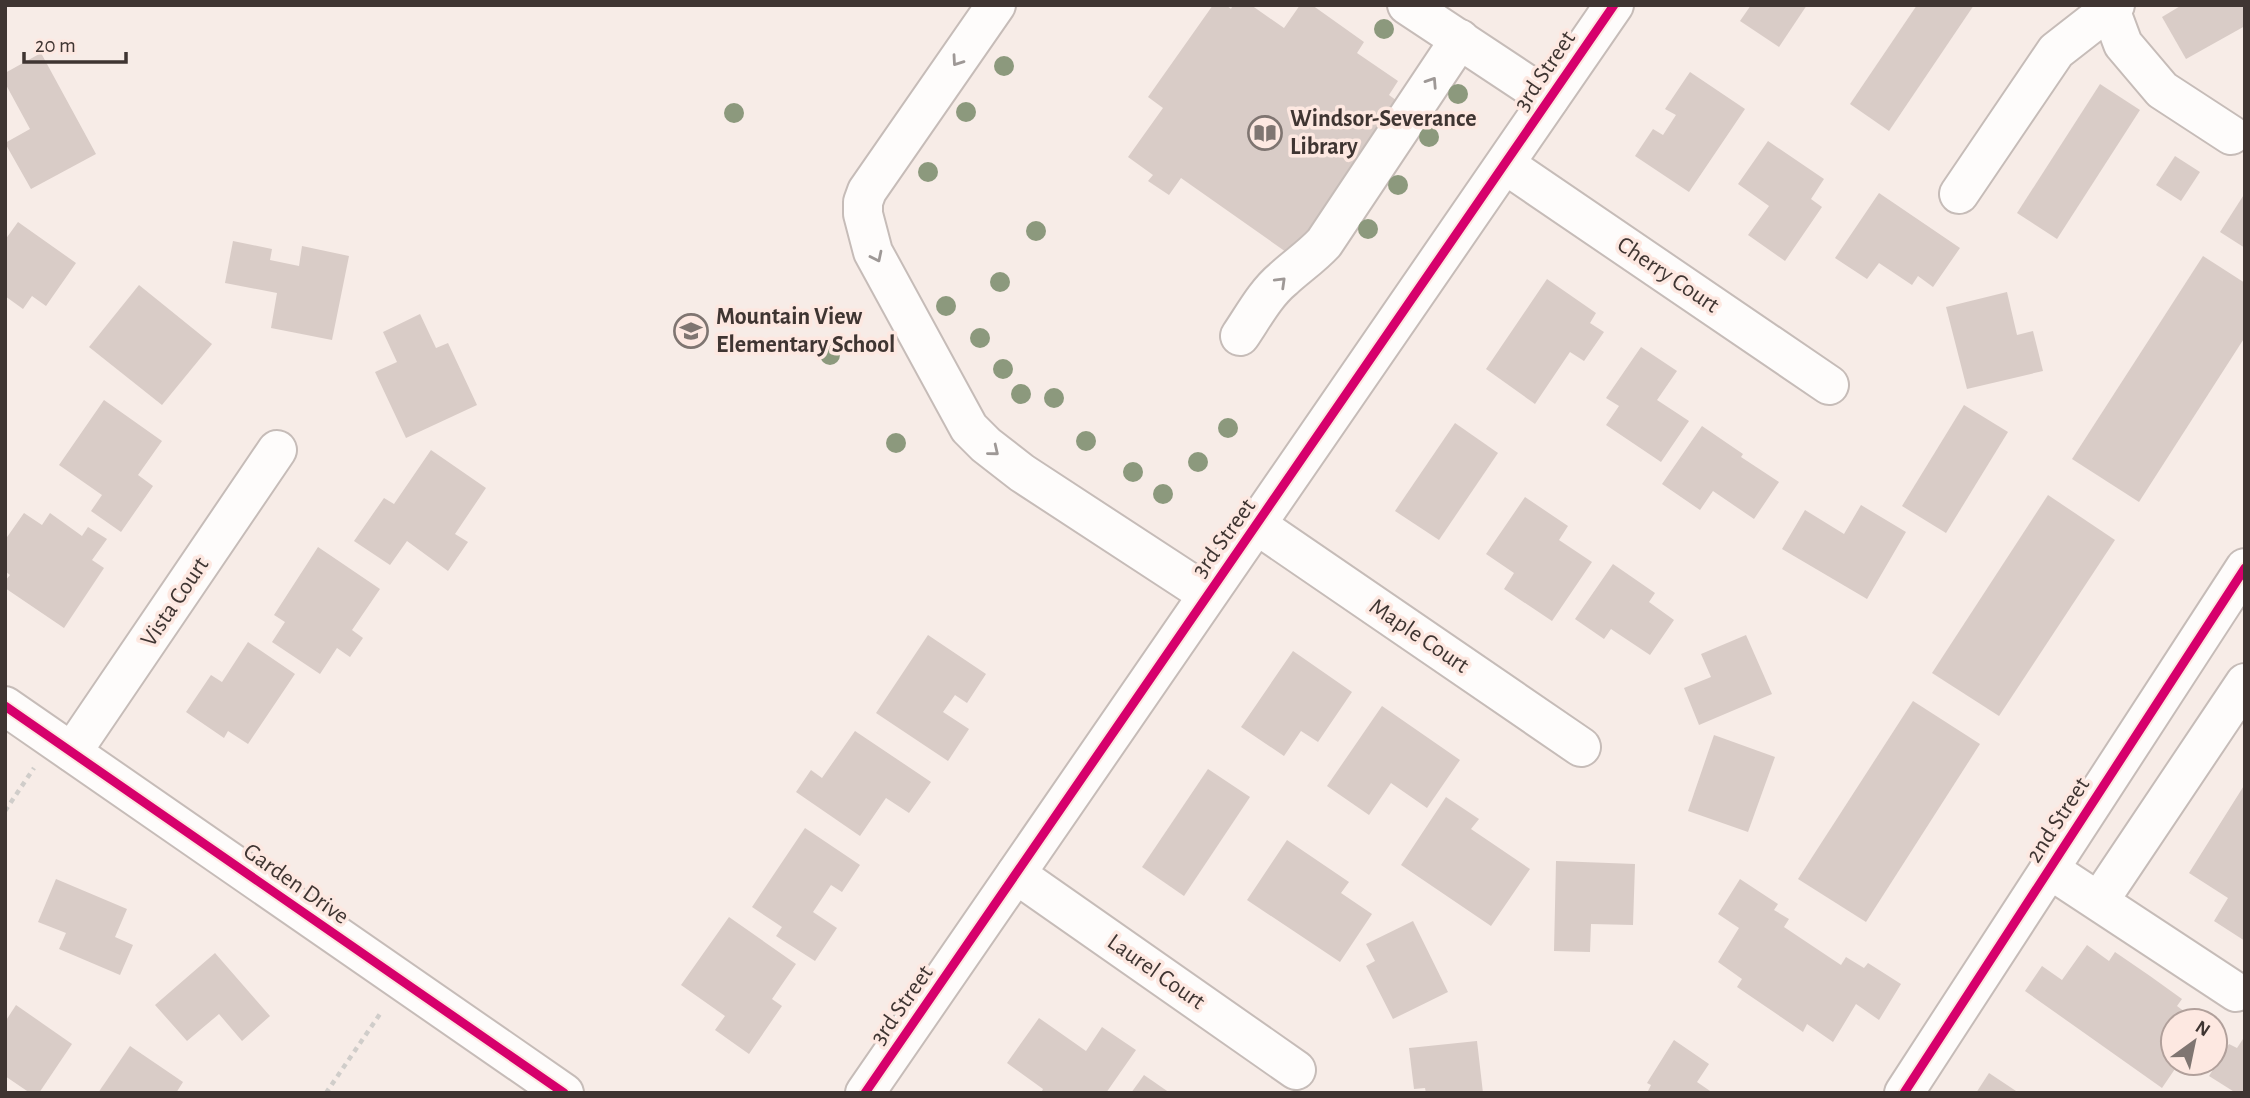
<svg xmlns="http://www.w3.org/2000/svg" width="2250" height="1098" font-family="'Alegreya Sans',sans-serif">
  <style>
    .building { fill: #d9ccc7 }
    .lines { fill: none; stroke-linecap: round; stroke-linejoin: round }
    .minor-casing { stroke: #c6bcb8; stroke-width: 42 }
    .path { stroke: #d0cdca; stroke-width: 4.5; stroke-dasharray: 5 5; stroke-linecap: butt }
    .minor { stroke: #fefcfb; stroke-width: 38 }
    .cycleway-casing { stroke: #fde8e1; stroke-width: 13 }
    .cycleway { stroke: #d6006c; stroke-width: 9 }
    .tree { fill: #8c997d }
    .oneway { stroke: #9e9896 }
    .labels { text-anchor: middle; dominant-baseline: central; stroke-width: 7; stroke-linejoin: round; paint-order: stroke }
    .street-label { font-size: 24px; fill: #3f3532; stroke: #fde8e1 }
    .poi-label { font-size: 24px; font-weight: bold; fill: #3f3532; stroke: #fde8e1; text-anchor: start }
  </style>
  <rect width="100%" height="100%" fill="#f7ece7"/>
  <g class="building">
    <polygon points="1213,5 1226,5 1231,9 1233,5 1251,5 1284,28 1300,5 1312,5 1364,42 1357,53 1398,81 1389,95 1404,106 1296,259 1181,178 1169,195 1148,181 1153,175 1128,157 1163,108 1148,97"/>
    <polygon points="1751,5 1807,5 1779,47 1740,21"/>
    <polygon points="1917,5 1974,5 1889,131 1850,104"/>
    <polygon points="2182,5 2245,5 2245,26 2186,59 2162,17"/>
    <polygon points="41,53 96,154 31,189 5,143 30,129 5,83 5,73"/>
    <polygon points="1690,72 1745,109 1689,192 1635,156 1653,129 1663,135 1676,115 1665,109"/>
    <polygon points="2100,84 2140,110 2057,239 2017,213"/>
    <polygon points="1768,141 1824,179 1811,199 1822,207 1785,261 1748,235 1769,206 1738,184"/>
    <polygon points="2175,156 2200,172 2181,201 2156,185"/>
    <polygon points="1879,193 1960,248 1933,287 1918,276 1912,285 1879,263 1867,279 1835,258"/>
    <polygon points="2245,193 2245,248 2220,232"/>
    <polygon points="18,222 76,263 46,306 32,296 23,309 5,296 5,240"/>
    <polygon points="233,241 272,249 270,260 299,266 302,246 349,256 332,340 271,328 277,293 225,283"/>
    <polygon points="2203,256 2245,283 2245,337 2139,502 2072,459"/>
    <polygon points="1547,279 1596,313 1590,323 1604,332 1584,361 1570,352 1535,404 1486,369"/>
    <polygon points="139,285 212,344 162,405 89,347"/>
    <polygon points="2007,292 2017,335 2033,331 2043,371 1967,389 1946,307"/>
    <polygon points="420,314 436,348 448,343 477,405 406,438 375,372 397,362 383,332"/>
    <polygon points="1641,347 1677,371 1657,400 1689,421 1661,462 1606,425 1619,406 1606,398"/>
    <polygon points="104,400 162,441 138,475 153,486 121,532 91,511 102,495 59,465"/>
    <polygon points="1964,405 2008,432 1946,533 1902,506"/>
    <polygon points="1455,423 1498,453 1439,540 1395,511"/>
    <polygon points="1702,426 1743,454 1741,457 1779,482 1754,519 1713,491 1700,510 1662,484"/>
    <polygon points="431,450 486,488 455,534 468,542 448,571 407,541 390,565 354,541 384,498 394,504"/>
    <polygon points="2048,495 2115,540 1999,716 1932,673"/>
    <polygon points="1525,497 1568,526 1559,540 1592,562 1552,621 1504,589 1514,573 1486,554"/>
    <polygon points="1861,505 1906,532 1867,599 1782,549 1805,510 1844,534"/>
    <polygon points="24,513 42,525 50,513 82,536 88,527 107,539 92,560 104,568 64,628 5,588 5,581 10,575 5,571 5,540"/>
    <polygon points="318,547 380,589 352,630 363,638 350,657 337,648 320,674 272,642 285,622 274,615"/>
    <polygon points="1613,564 1655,593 1649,602 1674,620 1650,655 1611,629 1604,639 1575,619"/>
    <polygon points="928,635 986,674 967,703 955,695 943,712 969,729 948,761 876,713"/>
    <polygon points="1746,635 1772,694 1699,725 1684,688 1711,677 1701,654"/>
    <polygon points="248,642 295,674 248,744 228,731 224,738 186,712 211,675 222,682"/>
    <polygon points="1293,651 1352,692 1318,742 1301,731 1284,756 1241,727"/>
    <polygon points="1913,701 1980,744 1866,922 1798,879"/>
    <polygon points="1382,706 1460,760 1427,808 1391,783 1369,815 1327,786"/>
    <polygon points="855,731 931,782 909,813 886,798 860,836 796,792 811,770 822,778"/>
    <polygon points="1714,735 1775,757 1748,832 1688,811"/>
    <polygon points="1208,769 1250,797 1184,896 1142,867"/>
    <polygon points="2245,784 2245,941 2214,921 2228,898 2189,873"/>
    <polygon points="1446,797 1479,819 1471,829 1530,869 1491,926 1401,865"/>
    <polygon points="805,828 860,865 842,892 831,885 813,912 837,928 815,961 776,936 782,927 752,907"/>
    <polygon points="1287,840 1349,882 1341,893 1372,914 1340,962 1247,900"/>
    <polygon points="1556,861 1635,864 1633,925 1591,924 1590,952 1554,951"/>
    <polygon points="56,879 127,909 115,937 133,945 120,975 59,949 66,933 38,922"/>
    <polygon points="1740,879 1778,904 1774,910 1789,919 1784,927 1841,965 1846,957 1864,968 1868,963 1901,984 1879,1020 1856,1004 1833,1042 1807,1024 1803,1032 1737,987 1742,979 1718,962 1739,928 1718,914"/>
    <polygon points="729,917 796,964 772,999 782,1006 749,1054 715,1030 725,1016 681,985"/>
    <polygon points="1413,921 1448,992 1393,1019 1366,966 1375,961 1366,944"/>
    <polygon points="2087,945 2109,961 2115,952 2150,976 2182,999 2177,1006 2197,1021 2173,1021 2173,1063 2179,1063 2162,1088 2025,991 2042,966 2062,980"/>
    <polygon points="215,953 270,1016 242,1041 219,1014 187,1041 155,1005"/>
    <polygon points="16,1005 72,1044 39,1093 30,1093 5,1076 5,1022"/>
    <polygon points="1039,1018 1086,1051 1102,1027 1136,1050 1106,1093 1041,1093 1043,1089 1007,1063"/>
    <polygon points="2245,1036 2245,1093 2236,1093 2209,1076 2229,1044 2237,1048"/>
    <polygon points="1674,1040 1709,1064 1697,1082 1713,1093 1647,1093 1651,1085 1647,1083"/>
    <polygon points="1477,1041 1483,1093 1426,1093 1425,1088 1414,1089 1409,1048"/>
    <polygon points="130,1046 183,1082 176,1093 98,1093"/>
    <polygon points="1989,1073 2019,1093 1976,1093"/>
    <polygon points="1144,1075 1170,1093 1131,1093"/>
  </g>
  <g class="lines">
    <g class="minor-casing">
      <g id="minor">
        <polyline points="996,5 867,191 863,202 863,214 873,252 969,428 986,445 1022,473 1207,594"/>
        <polyline points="1407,5 1549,99"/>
        <polyline points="2110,9 2123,44 2162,90 2231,135"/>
        <polyline points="1506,165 1829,385"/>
        <polyline points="1959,194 2056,51 2115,5"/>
        <path d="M 1240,336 C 1253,317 1265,294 1283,279 C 1297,266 1311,257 1324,243 L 1460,39"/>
        <polyline points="1257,525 1581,747"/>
        <polyline points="5,706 564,1093"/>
        <polyline points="72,752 277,450"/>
        <polyline points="2049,869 2236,992"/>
        <polyline points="1016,874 1296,1070"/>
        <polyline points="2099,901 2245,683"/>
        <polyline points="865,1093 1614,5"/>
        <polyline points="1904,1093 2245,568"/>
      </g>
    </g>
    <g class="path">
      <polyline points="5,811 34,768"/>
      <polyline points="326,1093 382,1011"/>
    </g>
    <use href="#minor" class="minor"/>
    <g class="cycleway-casing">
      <g id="cycleway">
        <polyline points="5,706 564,1093"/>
        <polyline points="865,1093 1614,5"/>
        <polyline points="1904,1093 2245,568"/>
      </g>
    </g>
    <use href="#cycleway" class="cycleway"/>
  </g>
  <g class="tree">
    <circle cx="1384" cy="29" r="10"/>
    <circle cx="1004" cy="66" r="10"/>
    <circle cx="1458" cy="94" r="10"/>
    <circle cx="966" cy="112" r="10"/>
    <circle cx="734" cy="113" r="10"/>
    <circle cx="1429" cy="137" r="10"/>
    <circle cx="928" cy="172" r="10"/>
    <circle cx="1398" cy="185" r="10"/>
    <circle cx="1368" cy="229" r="10"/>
    <circle cx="1036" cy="231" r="10"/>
    <circle cx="1000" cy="282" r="10"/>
    <circle cx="946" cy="306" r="10"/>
    <circle cx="980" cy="338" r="10"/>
    <circle cx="830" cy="355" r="10"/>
    <circle cx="1003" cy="369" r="10"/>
    <circle cx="1021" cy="394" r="10"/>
    <circle cx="1054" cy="398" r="10"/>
    <circle cx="1228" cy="428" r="10"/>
    <circle cx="1086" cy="441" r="10"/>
    <circle cx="896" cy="443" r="10"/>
    <circle cx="1198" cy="462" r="10"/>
    <circle cx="1133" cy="472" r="10"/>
    <circle cx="1163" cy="494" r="10"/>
  </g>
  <defs><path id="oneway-chevron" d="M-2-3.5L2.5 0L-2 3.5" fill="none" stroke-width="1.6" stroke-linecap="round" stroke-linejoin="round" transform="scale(1.75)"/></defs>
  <g class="oneway">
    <use href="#oneway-chevron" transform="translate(957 61) rotate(125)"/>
    <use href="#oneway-chevron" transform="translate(1432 82) rotate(-57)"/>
    <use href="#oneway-chevron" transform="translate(877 257) rotate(64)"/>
    <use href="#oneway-chevron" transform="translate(1281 282) rotate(-44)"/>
    <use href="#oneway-chevron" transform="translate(994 451) rotate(39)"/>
  </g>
  <defs>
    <g id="library-ring" transform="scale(1.75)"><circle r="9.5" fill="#fde8e1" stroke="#7f7571" stroke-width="1.5"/><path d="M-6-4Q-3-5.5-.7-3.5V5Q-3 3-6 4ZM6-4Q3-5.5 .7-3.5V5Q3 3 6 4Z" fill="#7f7571"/></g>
    <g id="school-ring" transform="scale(1.75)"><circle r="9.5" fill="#fde8e1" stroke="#7f7571" stroke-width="1.5"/><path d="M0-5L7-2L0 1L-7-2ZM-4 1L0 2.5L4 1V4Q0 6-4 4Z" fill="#7f7571"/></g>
  </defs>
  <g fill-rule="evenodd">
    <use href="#library-ring" x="1265" y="133"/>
    <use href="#school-ring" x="691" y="331"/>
  </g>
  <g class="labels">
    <g class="street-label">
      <text transform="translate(1545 71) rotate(-56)">3rd Street</text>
      <text transform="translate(1668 275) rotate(34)">Cherry Court</text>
      <text transform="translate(1224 538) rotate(-54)">3rd Street</text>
      <text transform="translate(175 602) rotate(-56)">Vista Court</text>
      <text transform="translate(1419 636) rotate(34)">Maple Court</text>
      <text transform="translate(2058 820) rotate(-57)">2nd Street</text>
      <text transform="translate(296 884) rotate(35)">Garden Drive</text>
      <text transform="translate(1156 972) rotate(35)">Laurel Court</text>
      <text transform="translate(902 1005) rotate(-55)">3rd Street</text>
    </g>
    <g class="poi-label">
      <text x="1290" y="119">Windsor-Severance<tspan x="1290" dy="28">Library</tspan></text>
      <text x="716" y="317">Mountain View<tspan x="716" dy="28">Elementary School</tspan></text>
    </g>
  </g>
  <rect width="2250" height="1098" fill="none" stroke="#3f3532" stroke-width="14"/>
  <g transform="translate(2194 1042) rotate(33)"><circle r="33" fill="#fde8e1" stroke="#b1a09b" stroke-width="2"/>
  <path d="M0-5L12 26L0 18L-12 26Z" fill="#7f7571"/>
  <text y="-10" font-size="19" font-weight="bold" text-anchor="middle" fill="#3f3532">N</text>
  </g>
  <path d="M24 52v10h102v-10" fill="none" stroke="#3f3532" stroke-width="3.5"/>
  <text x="35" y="52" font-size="21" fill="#3f3532" stroke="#fde8e1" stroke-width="5" paint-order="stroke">20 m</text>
</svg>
